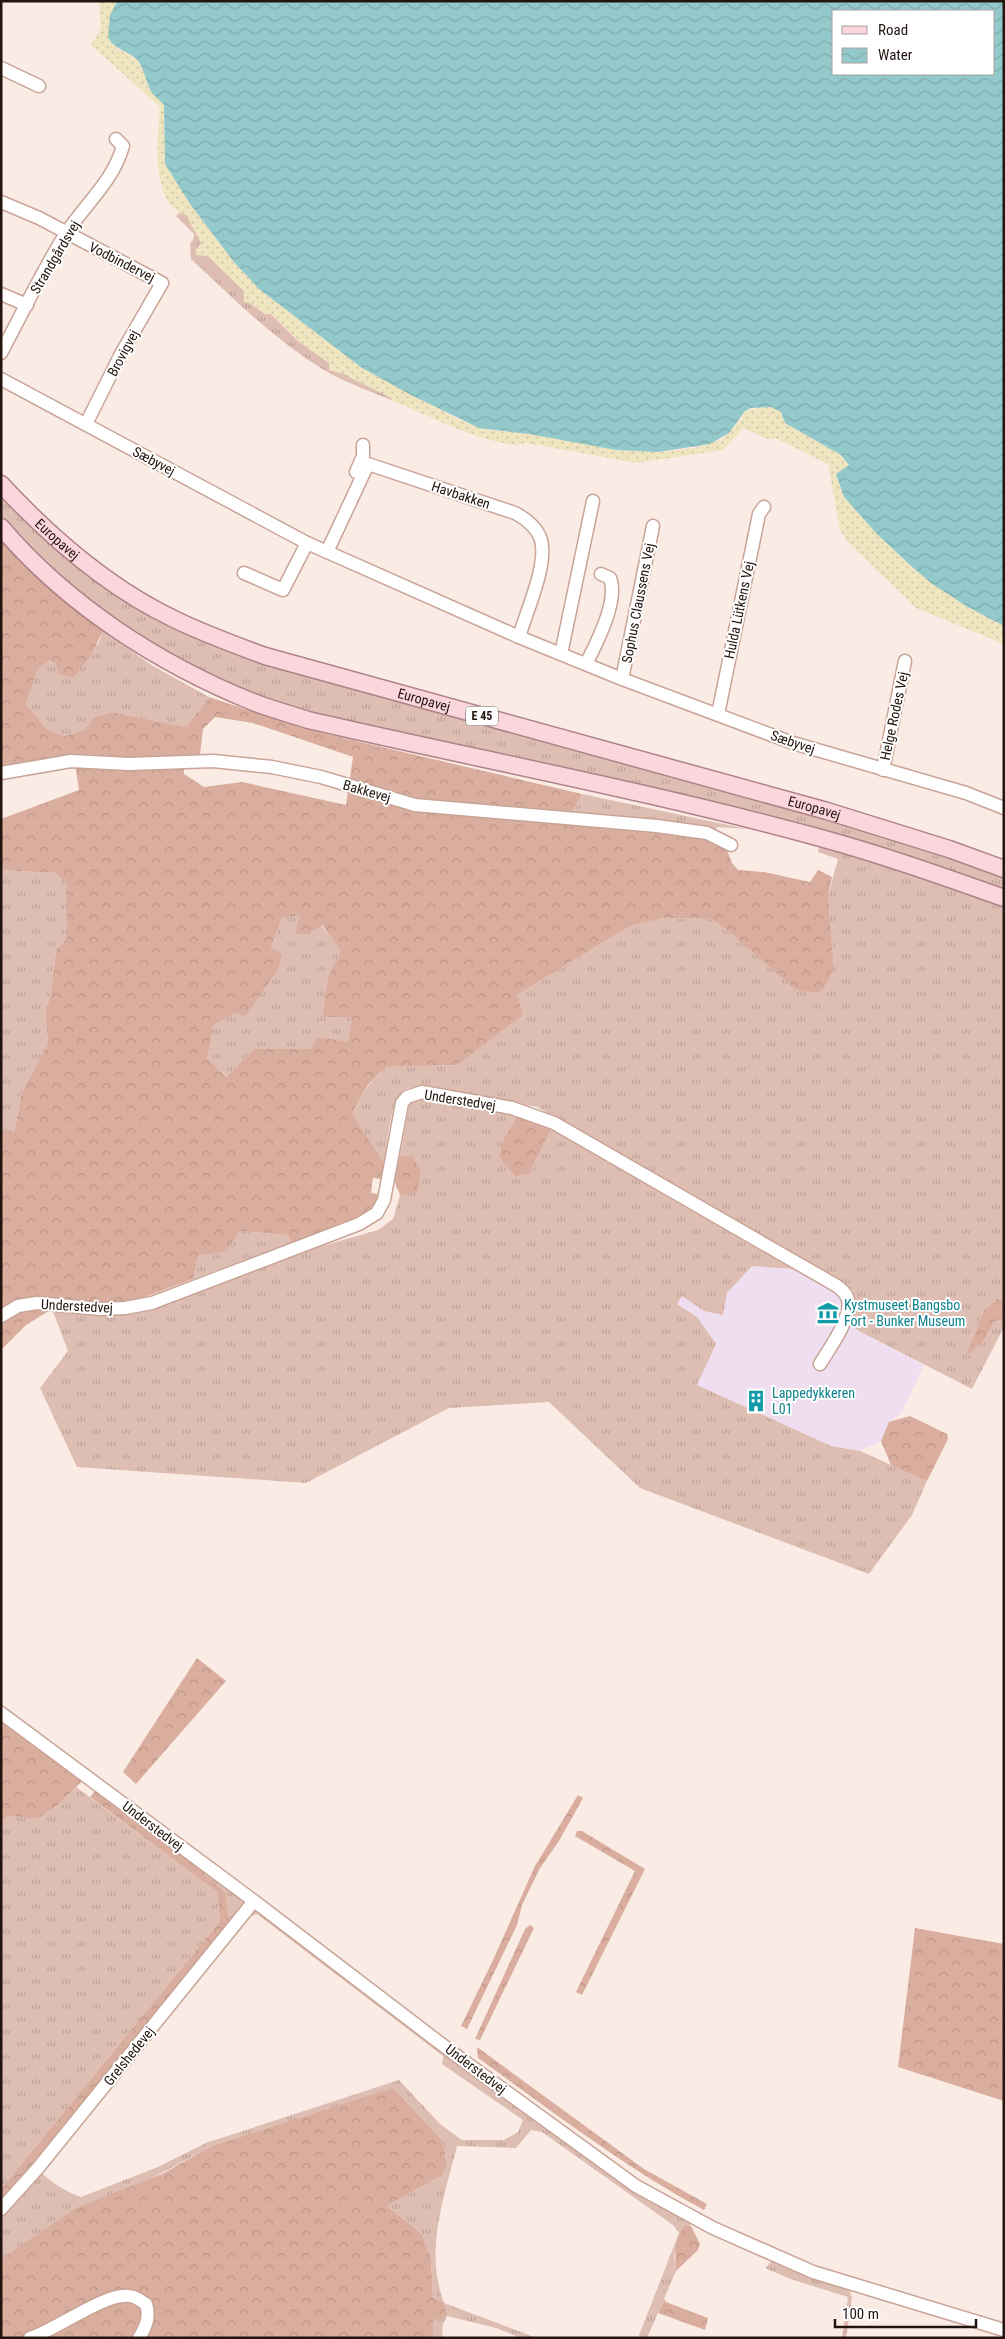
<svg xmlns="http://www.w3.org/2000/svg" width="1005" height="2339" font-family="'Roboto Condensed',sans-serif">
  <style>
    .commercial { fill: #efdef0 }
    .grass { fill: url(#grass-tufts); fill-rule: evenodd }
    .forest { fill: url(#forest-crowns); fill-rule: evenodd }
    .sand { fill: url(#sand-dots) }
    .water { fill: url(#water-waves); fill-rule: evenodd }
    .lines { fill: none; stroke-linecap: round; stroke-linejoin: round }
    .minor-casing { stroke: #c8a496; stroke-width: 15 }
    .major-casing { stroke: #ae8287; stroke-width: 19 }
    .minor { stroke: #fff; stroke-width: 12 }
    .major { stroke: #fbd7dd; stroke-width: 16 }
    .labels { text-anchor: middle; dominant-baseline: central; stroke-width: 4; stroke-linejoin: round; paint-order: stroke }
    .shield { fill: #fff; stroke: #645b58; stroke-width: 1 }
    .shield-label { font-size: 12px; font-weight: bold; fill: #221510 }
    .street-label { font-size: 14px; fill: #221510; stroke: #fff }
    .culture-label { font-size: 14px; fill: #0d838f; stroke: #fff; text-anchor: start }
  </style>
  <defs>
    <pattern id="grass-tufts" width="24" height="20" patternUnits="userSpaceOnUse" patternTransform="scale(1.25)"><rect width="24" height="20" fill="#debeb3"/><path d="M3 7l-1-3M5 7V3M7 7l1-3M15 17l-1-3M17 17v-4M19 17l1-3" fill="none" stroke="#bea299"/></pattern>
    <pattern id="forest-crowns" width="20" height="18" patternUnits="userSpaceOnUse" patternTransform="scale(1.25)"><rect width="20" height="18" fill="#daae9e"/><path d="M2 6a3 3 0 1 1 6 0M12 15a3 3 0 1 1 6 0" fill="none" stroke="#bb9587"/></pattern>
    <pattern id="sand-dots" width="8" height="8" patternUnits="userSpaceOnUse" patternTransform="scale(1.25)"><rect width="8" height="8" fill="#efe5c0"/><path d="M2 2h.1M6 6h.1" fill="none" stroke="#cdc4a4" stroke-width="1.8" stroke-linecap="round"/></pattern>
    <pattern id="water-waves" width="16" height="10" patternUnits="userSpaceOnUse" patternTransform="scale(1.25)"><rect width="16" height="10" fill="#93c9cb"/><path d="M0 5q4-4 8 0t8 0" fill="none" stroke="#7eacad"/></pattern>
  </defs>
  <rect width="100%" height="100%" fill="#fbebe5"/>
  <polygon class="commercial" points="752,1266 796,1269 838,1281 852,1290 857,1330 924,1365 902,1412 890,1422 881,1441 860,1451 831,1446 697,1385 716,1344 677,1304 682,1296 704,1311 727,1293"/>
  <g class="grass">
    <path d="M 179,213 L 186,214 L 190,219 L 191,225 L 200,237 L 208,256 L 244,291 L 248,302 L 265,314 L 271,314 L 298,341 L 329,363 L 329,370 L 348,375 L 351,378 L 392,398 L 391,400 C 372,392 350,384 331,374 C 279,344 235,300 191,259 L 190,243 L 193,240 L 194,234 L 176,216 Z"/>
    <path d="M 1,492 L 149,613 L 841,822 L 1004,875 L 1004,890 L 348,724 C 317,715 283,708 253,695 C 157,655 69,595 1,516 Z"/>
    <polygon points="103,631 153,666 209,697 186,727 112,712 94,717 84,730 65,736 47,729 26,704 37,669 49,660 56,664 98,644"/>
    <polygon points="582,794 747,829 718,827 706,838 569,820"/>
    <path d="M 819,847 L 935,880 L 1004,904 L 1004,1301 L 998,1298 L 984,1310 L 967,1355 L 982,1344 L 994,1322 L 1004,1319 L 1004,1327 L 972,1389 L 857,1330 L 852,1320 L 854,1298 L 852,1290 L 838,1281 L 537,1107 L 424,1087 C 416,1087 409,1086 402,1092 C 390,1102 387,1147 384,1163 L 352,1113 L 368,1086 L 386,1067 L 457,1065 L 517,995 L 630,926 L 665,918 L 711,919 L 737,938 L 834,968 L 828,896 L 838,859 L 818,852 Z"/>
    <polygon points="1,870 55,873 67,883 67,938 56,950 51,992 45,1014 48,1043 22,1092 14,1132 1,1132"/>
    <polygon points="300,914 321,925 342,951 328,977 322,1017 352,1018 348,1043 318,1037 311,1049 254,1049 228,1077 206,1059 213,1026 235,1013 271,947 282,918"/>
    <polygon points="423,1098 518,1116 505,1136 529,1174 552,1128 796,1269 752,1266 727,1293 723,1315 704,1311 682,1296 677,1304 697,1317 716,1344 697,1385 831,1446 860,1451 927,1481 912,1515 869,1574 640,1488 549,1402 449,1408 306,1483 77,1467 40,1388 68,1351 52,1309 152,1308 315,1248 378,1230 393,1219 400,1195 417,1192 412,1155 400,1156 409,1106 414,1100"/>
    <polygon points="240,1231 287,1235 292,1242 193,1279 198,1256 226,1250"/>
    <polygon points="76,1787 217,1892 220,1921 1,2189 1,1820 11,1816 37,1819 58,1805"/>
    <path d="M 188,1859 L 688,2220 L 691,2226 L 685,2225 L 674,2256 L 676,2271 L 647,2338 L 638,2338 L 679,2233 L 673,2225 L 542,2132 L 531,2130 L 516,2148 L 457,2146 C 444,2198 424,2250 444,2303 L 537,2338 L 521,2338 L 496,2328 L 447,2316 L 443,2324 L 442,2338 L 433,2338 L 433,2320 L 446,2315 L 433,2298 L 431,2258 L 422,2234 L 387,2206 L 441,2176 L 447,2166 L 443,2142 L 210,2147 L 1,2259 L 1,2202 L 229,1923 L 226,1893 ZM 257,1914 L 443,2056 L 442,2064 L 523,2120 L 518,2132 L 504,2140 L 462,2140 L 440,2124 L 399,2080 L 206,2143 L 158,2167 L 81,2197 C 67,2192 53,2184 42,2173 L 249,1917 Z"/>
    <polygon points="772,2261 849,2289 852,2298 846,2338 842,2338 848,2297 793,2280 765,2268"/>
  </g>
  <g class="forest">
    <path d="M 1,540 L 58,596 L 103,631 L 90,657 L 73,678 L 59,674 L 56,664 L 49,660 L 37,670 L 26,704 L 47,729 L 65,736 L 84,730 L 94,717 L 112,712 L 186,727 L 209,697 L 305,729 L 582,794 L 569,819 L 706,838 L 726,848 L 732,863 L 738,870 L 764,872 L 810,882 L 818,870 L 832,877 L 828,896 L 834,968 L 825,986 L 818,993 L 796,990 L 737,938 L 711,919 L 665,918 L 630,926 L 517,995 L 523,1015 L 457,1065 L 386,1067 L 368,1085 L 352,1113 L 384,1163 L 381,1179 L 373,1178 L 371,1193 L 379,1194 C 375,1219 314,1234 292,1242 L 287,1235 L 240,1231 L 226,1251 L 198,1256 L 193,1279 L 126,1304 L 42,1297 L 52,1309 L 26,1325 L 1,1350 L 1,1132 L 14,1132 L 22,1092 L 48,1043 L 45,1014 L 51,992 L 56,950 L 67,938 L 66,883 L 55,873 L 1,870 L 1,819 L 79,790 L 74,757 L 1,767 ZM 215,717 L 253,723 L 353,757 L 346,805 L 242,782 L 204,787 L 184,774 L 184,765 L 200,755 L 203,729 ZM 300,915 L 295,933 L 306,935 L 322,925 L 341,951 L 328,977 L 322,1017 L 352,1018 L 348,1042 L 317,1037 L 311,1049 L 254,1049 L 227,1077 L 207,1059 L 213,1026 L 235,1013 L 245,1016 L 279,968 L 282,955 L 271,947 L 282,918 Z"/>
    <polygon points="518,1116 552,1128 529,1174 515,1176 499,1157 505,1136"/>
    <polygon points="412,1155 421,1172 417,1193 400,1195 394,1180 400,1156"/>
    <polygon points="998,1298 1004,1301 1004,1319 994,1322 982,1344 966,1356 984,1310"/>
    <polygon points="910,1416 947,1434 948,1439 927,1481 891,1465 881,1441 889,1422"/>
    <polygon points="197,1658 226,1681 136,1784 123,1772"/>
    <polygon points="1,1720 83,1780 58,1805 37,1819 11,1816 1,1820"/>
    <polygon points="96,1790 188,1859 226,1893 229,1923 1,2202 1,2189 220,1921 217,1892 90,1797"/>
    <polygon points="578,1795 583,1798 559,1841 540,1868 522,1905 517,1925 467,2029 461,2026 494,1958 535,1866"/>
    <polygon points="577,1831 582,1831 645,1869 582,1995 576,1992 635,1871 575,1836"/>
    <polygon points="530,1925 534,1928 480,2040 475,2039 525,1929"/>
    <polygon points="915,1928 1004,1944 1004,2101 898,2067"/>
    <path d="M 477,2047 L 644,2169 L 707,2204 L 704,2210 C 624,2167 552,2111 478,2058 Z"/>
    <polygon points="393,2088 443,2142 447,2166 441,2176 387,2206 422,2234 431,2258 433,2298 444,2303 447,2316 433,2320 433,2338 1,2338 1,2259 76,2208 162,2174 210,2147"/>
    <path d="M 685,2225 L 691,2226 L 700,2244 L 698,2250 L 676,2271 C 674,2254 675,2239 685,2225 Z"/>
    <polygon points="664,2299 666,2302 708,2318 705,2330 658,2313"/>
  </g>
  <path class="sand" d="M 99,1 L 117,1 L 115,4 L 117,49 L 129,54 L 137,60 L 144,72 L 149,89 L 164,105 L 165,164 L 190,204 L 234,262 L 259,289 L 362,368 L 450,415 L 464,422 L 490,430 L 529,434 L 616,450 L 658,452 L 694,448 L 722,439 L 740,421 L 745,411 L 763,407 L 775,408 L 781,412 L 785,423 L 841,455 L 850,465 L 836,474 L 844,497 L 877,534 L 910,565 L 966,606 L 1004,626 L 1004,644 L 916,608 L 846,540 L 840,529 L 828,464 L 777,439 L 767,439 L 744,428 L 723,450 L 637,463 L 526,443 C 496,452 422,412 391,400 L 392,398 L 351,378 L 348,375 L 329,370 L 329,363 L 298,341 L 271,314 L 266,314 L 248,302 L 244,303 L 244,291 L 208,256 L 196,255 L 196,249 L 201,243 L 186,215 C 149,205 158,135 160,107 L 91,45 L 101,29 Z"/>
  <path class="water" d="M 117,1 L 1004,1 L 1004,626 L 966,606 L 931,583 L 910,565 L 877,534 L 844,497 L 836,474 L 849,465 L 841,455 L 785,423 L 781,412 L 771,407 L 751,408 L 745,411 L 729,433 L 710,444 L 658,452 L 616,450 L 529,434 L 479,428 L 411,395 L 362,368 L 259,289 L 234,262 L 190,204 L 165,164 L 164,105 C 159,99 151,94 149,87 C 145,78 144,69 138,61 C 129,50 115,51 108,37 L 110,15 ZM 834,11 L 994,11 L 994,74 L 834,74 Z"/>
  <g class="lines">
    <g class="minor-casing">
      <g id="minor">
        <polyline points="1,68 39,86"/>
        <polyline points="1,202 39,218 162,283 121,354 86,424"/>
        <polyline points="1,294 27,305"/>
        <path d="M 1,353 C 22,314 41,273 65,235 C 84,205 113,182 123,146 L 116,139"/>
        <polyline points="1,379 307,543 519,637 622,679 793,743 966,793 1004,808"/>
        <polyline points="356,472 363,456 363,445"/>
        <path d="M 327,552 L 368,464 L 515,513 C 526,519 537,527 541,540 C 548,565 526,612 519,637"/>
        <polyline points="244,573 283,590 307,543"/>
        <polyline points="561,654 593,501"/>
        <path d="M 586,664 C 596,644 619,601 610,578 L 601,574"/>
        <polyline points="622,679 653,526"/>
        <polyline points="718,714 759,514 764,507"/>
        <polyline points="883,770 905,661"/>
        <polyline points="1,773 71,761 129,764 213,761 272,767 321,777 415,805 657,826 707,833 731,845"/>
        <path d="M 1,1316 L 18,1306 L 37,1303 L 100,1309 L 125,1308 L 152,1303 L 359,1224 L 377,1213 L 384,1200 L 402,1103 L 407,1097 L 422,1092 L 512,1108 L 554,1123 L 837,1286 C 842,1290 847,1294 848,1300 C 852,1318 829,1349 820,1364"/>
        <polyline points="1,1713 254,1901 457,2056 636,2186 713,2228 813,2272 1004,2330"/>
        <polyline points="1,2209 38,2168 254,1901"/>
        <path d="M 30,2338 C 56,2330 104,2293 129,2296 C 135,2296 141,2301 146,2304 C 150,2317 146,2327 139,2338"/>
      </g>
    </g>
    <g class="major-casing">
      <g id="major">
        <path id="s1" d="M 1,484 C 51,538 108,588 176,620 C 205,634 235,645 265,656 L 827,811 L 949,849 L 1004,869"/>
        <path d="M 1,527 C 67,605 159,664 253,702 C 271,709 290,714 308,720 C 477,759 649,791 817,837 C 880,854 942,876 1004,898"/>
      </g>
    </g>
    <use href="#minor" class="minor"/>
    <use href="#major" class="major"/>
  </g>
  <defs>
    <g id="museum-bare" transform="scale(1.725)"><path d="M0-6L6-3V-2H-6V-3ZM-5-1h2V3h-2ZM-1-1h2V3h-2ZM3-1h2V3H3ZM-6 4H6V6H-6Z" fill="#0f9aa8" stroke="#fff" stroke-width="2.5" paint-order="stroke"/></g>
    <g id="building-bare" transform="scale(1.725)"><path d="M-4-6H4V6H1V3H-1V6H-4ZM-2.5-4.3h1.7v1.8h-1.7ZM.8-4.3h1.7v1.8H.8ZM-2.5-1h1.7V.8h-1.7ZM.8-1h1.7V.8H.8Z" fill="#0f9aa8" stroke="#fff" stroke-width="2.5" paint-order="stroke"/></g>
  </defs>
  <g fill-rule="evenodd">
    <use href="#museum-bare" x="828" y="1313"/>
    <use href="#building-bare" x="756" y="1401"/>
  </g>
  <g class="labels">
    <rect class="shield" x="466" y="706.5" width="32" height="19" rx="4"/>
    <g class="shield-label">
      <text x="482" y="716">E 45</text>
    </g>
    <g class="street-label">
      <text transform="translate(55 257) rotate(-59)">Strandgårdsvej</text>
      <text transform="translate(122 262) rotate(27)">Vodbindervej</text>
      <text transform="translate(123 353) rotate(-62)">Brovigvej</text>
      <text transform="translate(154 461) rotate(28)">Sæbyvej</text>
      <text transform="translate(461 495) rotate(18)">Havbakken</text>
      <text stroke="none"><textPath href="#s1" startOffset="79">Europavej</textPath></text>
      <text transform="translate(638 603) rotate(-79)">Sophus Claussens Vej</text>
      <text transform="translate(739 610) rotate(-78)">Hulda Lütkens Vej</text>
      <text stroke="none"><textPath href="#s1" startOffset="484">Europavej</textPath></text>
      <text transform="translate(894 716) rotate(-78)">Helge Rodes Vej</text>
      <text transform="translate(793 742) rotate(19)">Sæbyvej</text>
      <text transform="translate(367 791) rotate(16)">Bakkevej</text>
      <text stroke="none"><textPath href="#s1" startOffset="889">Europavej</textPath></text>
      <text transform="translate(460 1100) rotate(9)">Understedvej</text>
      <text transform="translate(77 1306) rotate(3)">Understedvej</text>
      <text transform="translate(153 1826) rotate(37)">Understedvej</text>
      <text transform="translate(129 2056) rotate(-51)">Grelshedevej</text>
      <text transform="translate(476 2069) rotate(37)">Understedvej</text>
    </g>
    <g class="culture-label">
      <text x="844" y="1305">Kystmuseet Bangsbo<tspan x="844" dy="16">Fort - Bunker Museum</tspan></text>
      <text x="772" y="1393">Lappedykkeren<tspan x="772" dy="16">L01</tspan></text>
    </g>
  </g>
  <rect width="1005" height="2339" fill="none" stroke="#221510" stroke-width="5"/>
  <rect x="832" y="10" width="162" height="65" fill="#ffffff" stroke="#a7a19f"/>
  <rect x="842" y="26" width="25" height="8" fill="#fbd7dd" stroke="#a7a19f"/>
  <text x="878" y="35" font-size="15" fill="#221510">Road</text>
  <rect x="842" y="48" width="25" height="15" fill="url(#water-waves)" stroke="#a7a19f"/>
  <text x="878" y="60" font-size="15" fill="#221510">Water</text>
  <path d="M835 2319v8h141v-8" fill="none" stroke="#221510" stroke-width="2.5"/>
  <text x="842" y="2319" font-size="15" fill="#221510" stroke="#ffffff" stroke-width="4" paint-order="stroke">100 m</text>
</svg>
